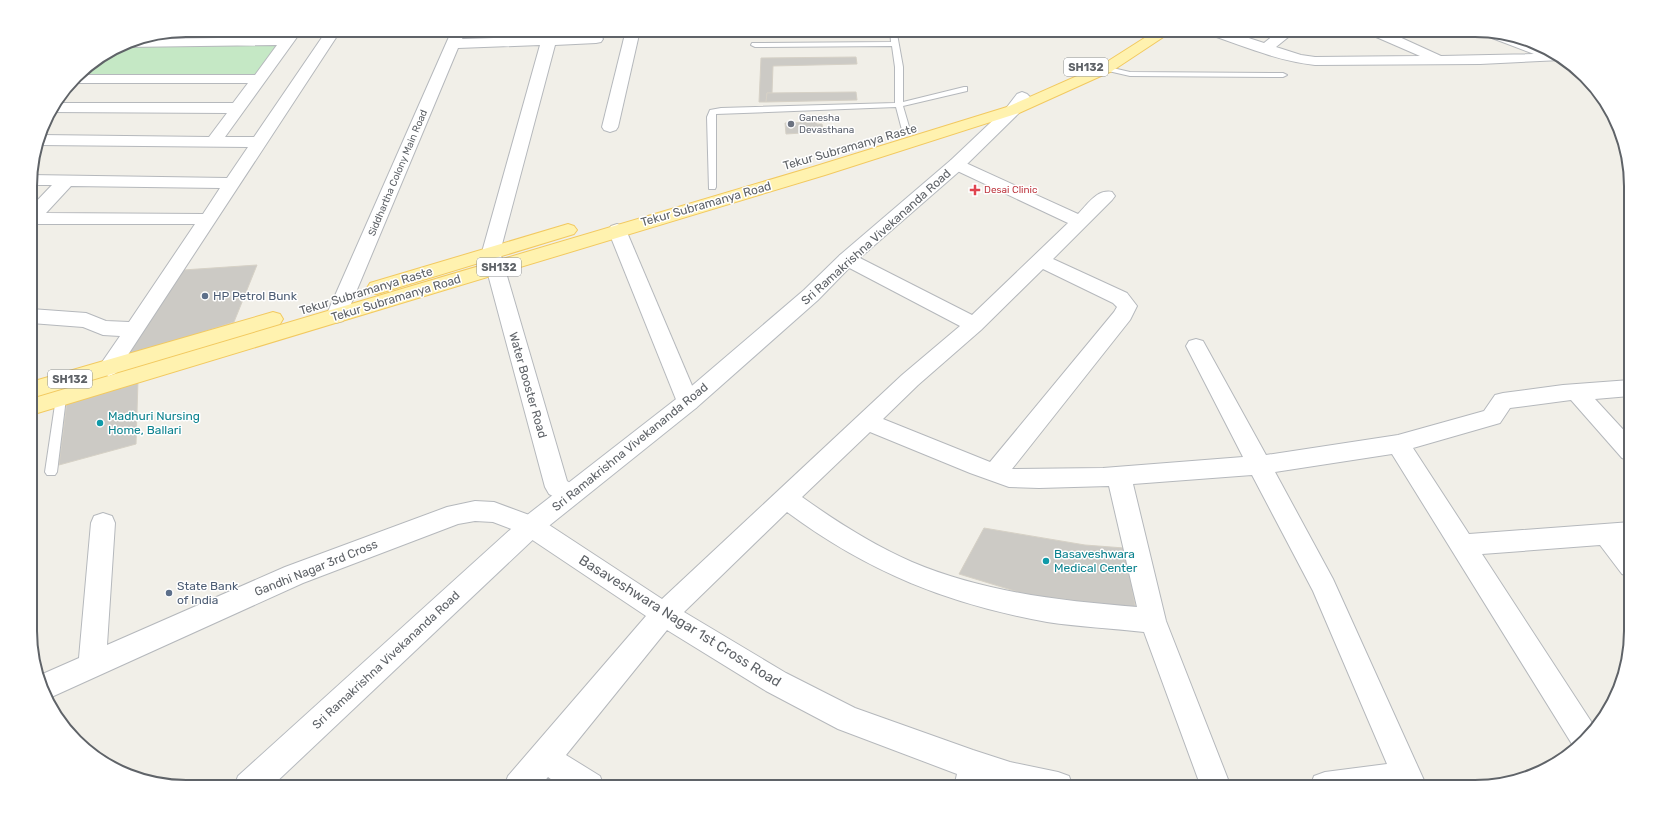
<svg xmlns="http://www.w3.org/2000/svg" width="1661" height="817" font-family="Rubik,sans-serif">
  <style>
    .green { fill: #c5e8c5 }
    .building { fill: #cccac5; stroke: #d6d1c6 }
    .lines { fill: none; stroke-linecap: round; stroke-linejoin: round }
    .lane-casing { stroke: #b5b8bc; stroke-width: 2 }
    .street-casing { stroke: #b5b8bc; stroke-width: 2 }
    .secondary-casing { stroke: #b6babf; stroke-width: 2 }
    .primary-casing { stroke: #f2c960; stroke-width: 2 }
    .lane { fill: #fff; fill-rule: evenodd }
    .street { fill: #fff; fill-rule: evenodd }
    .secondary { fill: #fff; fill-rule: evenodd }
    .primary { fill: #fff2af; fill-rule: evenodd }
    .worship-dot { fill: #6b7280; stroke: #fff; stroke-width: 1.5 }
    .health-dot { fill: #e0444e; stroke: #fff; stroke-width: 1.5 }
    .service-dot { fill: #5c6f8a; stroke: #fff; stroke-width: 1.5 }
    .culture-dot { fill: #0f9aa8; stroke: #fff; stroke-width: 1.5 }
    .labels { text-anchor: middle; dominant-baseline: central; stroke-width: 3; stroke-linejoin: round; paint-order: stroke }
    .far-worship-label { font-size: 10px; fill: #5b616d; stroke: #fff; text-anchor: start }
    .far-street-label { font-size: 10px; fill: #5f6368; stroke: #fff }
    .far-health-label { font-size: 10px; fill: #be3a42; stroke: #fff; text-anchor: start }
    .shield { fill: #fff; stroke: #8f9295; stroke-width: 1 }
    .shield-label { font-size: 11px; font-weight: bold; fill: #5f6368 }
    .street-label { font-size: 12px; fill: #5f6368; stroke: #fff }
    .service-label { font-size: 12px; fill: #4e5e75; stroke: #fff; text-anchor: start }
    .culture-label { font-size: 12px; fill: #0d838f; stroke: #fff; text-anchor: start }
    .near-street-label { font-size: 14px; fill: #5f6368; stroke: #fff }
    .rim { fill: none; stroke: #5f6368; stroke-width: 2 }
  </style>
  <rect width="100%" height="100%" fill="#f1efe8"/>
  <polygon class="green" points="283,43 258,77 75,79 83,69 123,44"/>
  <g class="building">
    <polygon points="856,57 857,64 773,66 772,93 767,93 766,102 759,102 761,58"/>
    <polygon points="856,92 857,100 766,102 767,93"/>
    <polygon points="816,122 817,124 822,124 823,129 818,129 818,132 786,134 785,123"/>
    <polygon points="257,265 234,322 125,357 183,270"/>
    <polygon points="138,380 136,444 59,465 67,401"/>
    <polygon points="984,528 1085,545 1124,548 1136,610 1041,599 959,574"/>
  </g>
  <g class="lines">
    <g class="lane-casing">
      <g id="lane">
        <polygon points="890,30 938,30 935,32 897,34 903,67 903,102 964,87 967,87 967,91 903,106 910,130 906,132 902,130 896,107 716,114 716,187 715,189 709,189 707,117 710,110 721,108 895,103 895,67 892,46 755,47 751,45 752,43 891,42"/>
        <polygon points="1104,66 1130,72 1283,73 1287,75 1283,77 1130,76 1104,70"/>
        <polygon points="61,394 66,398 57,472 55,475 47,475 45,472 56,398"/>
      </g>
    </g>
    <g class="street-casing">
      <g id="street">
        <path d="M 288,30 L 298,30 L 300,33 L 225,137 L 254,137 L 327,30 L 341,30 L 116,373 L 109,376 L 102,373 L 98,368 L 120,336 L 103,335 L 83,327 L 31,323 L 31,309 L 86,313 L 106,321 L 129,322 L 195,224 L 30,224 L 30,208 L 52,185 L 30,185 L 30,175 L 227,178 L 248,147 L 39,145 L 41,135 L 209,137 L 227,113 L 50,112 L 56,103 L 233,103 L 248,83 L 72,83 L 78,75 L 255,75 L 277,45 L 125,47 L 120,46 L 126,42 L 143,39 L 283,37 ZM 71,186 L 220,188 L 203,214 L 46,213 Z"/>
        <polygon points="452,30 466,30 462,39 596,35 601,36 603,39 601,42 596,43 555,45 500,252 567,481 578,488 582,495 578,502 570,505 549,494 545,487 482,252 540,45 458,48 346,316 343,321 336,323 329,321 326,316"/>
        <polygon points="626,30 640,30 618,127 616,130 610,132 604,130 602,127"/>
        <path d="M 1203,30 L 1224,30 L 1264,43 L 1280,30 L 1293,30 L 1292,34 L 1276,47 L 1301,55 L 1315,57 L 1420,56 L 1367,33 L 1365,30 L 1384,30 L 1441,56 L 1534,54 L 1492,38 L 1491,34 C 1518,40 1539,42 1561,60 L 1480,64 L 1315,65 C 1277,61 1241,45 1205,33 Z"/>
        <path d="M 957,159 L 1078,214 C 1088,204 1097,189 1112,192 L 1115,196 L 1112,200 L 1053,259 L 1127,293 L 1137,306 L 1130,320 L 1012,469 L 1103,468 L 1243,457 L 1186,346 L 1189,341 L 1196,339 L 1203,341 L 1266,455 L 1398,435 L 1484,411 L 1495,395 L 1503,393 L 1563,385 L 1630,380 L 1630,396 L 1595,399 L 1630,437 L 1630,461 L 1622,458 L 1571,400 L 1510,408 L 1500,423 L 1413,448 L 1469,534 L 1631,522 L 1631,542 L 1627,543 L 1631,547 L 1631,577 L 1622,574 L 1600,545 L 1482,554 L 1596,729 L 1575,749 L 1392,454 L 1275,472 L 1333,579 L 1427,787 L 1310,787 L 1314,776 L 1325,772 L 1387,764 L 1313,591 L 1252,475 L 1133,484 L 1166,621 L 1231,787 L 1201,787 L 1144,632 C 1112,628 1079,627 1047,622 C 948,604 868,572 787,512 L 684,612 L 786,673 L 855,708 L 973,750 L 1010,762 L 1058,772 L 1069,776 L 1073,787 L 994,787 L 985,784 L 984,787 L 954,787 L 957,774 L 838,729 L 766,691 L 667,630 L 566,755 L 600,776 L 604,787 L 562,787 L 548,777 L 539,787 L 504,787 L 508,776 L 646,616 L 522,533 L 493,522 L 475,521 L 458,524 L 303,583 L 47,699 L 42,691 L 38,676 L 79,658 L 91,523 L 94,516 L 103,513 L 112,516 L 115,523 L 107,645 L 285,567 L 447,507 L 475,501 L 494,502 L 540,519 L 662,599 L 902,375 L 960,326 L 840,263 L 838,259 L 840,255 L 847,253 L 854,255 L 972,315 L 1068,223 L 951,168 L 949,164 L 951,160 ZM 1043,269 L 1113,303 L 1117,307 L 1114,312 L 990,462 L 883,419 L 918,385 L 981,330 ZM 870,432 L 970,473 L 1009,487 L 1039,488 L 1109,486 L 1137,607 C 1060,601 983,592 912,562 C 873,545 837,522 802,497 Z"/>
        <polygon points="617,224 623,226 626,230 699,402 696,408 688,410 680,408 677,402 608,230 611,226"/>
      </g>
    </g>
    <g class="secondary-casing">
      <polygon id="secondary" points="1022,92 1027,94 1030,97 1019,113 963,168 854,263 818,300 696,408 540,533 271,787 234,787 238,776 522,519 680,396 804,290 840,255 951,160 1007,107 1017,94"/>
    </g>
    <g class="primary-casing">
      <g id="primary">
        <polygon points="1157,30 1174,30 1112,71 1019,113 825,175 31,415 31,399 813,167 1007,107 1102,65"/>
        <polygon points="568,224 574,226 577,230 574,234 377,294 370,293 367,288 370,283"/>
        <polygon points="273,312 280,314 283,319 280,324 31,398 31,382"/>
      </g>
    </g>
    <use href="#lane" class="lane"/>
    <use href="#street" class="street"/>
    <use href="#secondary" class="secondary"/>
    <use href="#primary" class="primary"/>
  </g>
  <circle class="worship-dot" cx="791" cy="124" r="4"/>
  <path class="health-dot" d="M973 184h4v4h4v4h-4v4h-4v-4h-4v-4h4z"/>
  <g class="service-dot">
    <circle cx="205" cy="296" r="4"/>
    <circle cx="169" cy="593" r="4"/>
  </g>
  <g class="culture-dot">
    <circle cx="100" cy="423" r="4"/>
    <circle cx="1046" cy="561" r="4"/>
  </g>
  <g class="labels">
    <g class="far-worship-label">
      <text x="799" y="118">Ganesha<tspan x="799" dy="12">Devasthana</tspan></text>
    </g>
    <g class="far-street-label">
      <text transform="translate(398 173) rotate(-67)">Siddhartha Colony Main Road</text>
    </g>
    <g class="far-health-label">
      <text x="984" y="190">Desai Clinic</text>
    </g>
    <g class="shield">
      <rect x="1064" y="58" width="44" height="18" rx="3"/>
      <rect x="477" y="258" width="44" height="18" rx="3"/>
      <rect x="48" y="370" width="44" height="18" rx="3"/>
    </g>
    <g class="shield-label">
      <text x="1086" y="67">SH132</text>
      <text x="499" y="267">SH132</text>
      <text x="70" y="379">SH132</text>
    </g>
    <g class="street-label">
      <text transform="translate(850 147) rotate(-16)">Tekur Subramanya Raste</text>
      <text transform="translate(706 204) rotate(-16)">Tekur Subramanya Road</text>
      <text transform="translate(876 237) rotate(-42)">Sri Ramakrishna Vivekananda Road</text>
      <text transform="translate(366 291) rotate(-17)">Tekur Subramanya Raste</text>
      <text transform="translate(396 298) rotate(-17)">Tekur Subramanya Road</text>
      <text transform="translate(528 385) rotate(74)">Water Booster Road</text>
      <text transform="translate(630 447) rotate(-39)">Sri Ramakrishna Vivekananda Road</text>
      <text transform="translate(316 568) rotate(-22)">Gandhi Nagar 3rd Cross</text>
      <text transform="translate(386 660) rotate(-43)">Sri Ramakrishna Vivekananda Road</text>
    </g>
    <g class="service-label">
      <text x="213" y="296">HP Petrol Bunk</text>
      <text x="177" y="586">State Bank<tspan x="177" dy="14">of India</tspan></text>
    </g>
    <g class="culture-label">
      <text x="108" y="416">Madhuri Nursing<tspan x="108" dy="14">Home, Ballari</tspan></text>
      <text x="1054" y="554">Basaveshwara<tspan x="1054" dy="14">Medical Center</tspan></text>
    </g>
    <g class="near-street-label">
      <text transform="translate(680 621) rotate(32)">Basaveshwara Nagar 1st Cross Road</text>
    </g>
  </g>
  <path d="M0 0H1661V817H0ZM186 37H1475A149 149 0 0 1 1624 186V631A149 149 0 0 1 1475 780H186A149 149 0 0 1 37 631V186A149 149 0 0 1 186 37Z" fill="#fff" fill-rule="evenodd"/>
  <path class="rim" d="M186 37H1475A149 149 0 0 1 1624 186V631A149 149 0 0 1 1475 780H186A149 149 0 0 1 37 631V186A149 149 0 0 1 186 37Z"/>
</svg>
